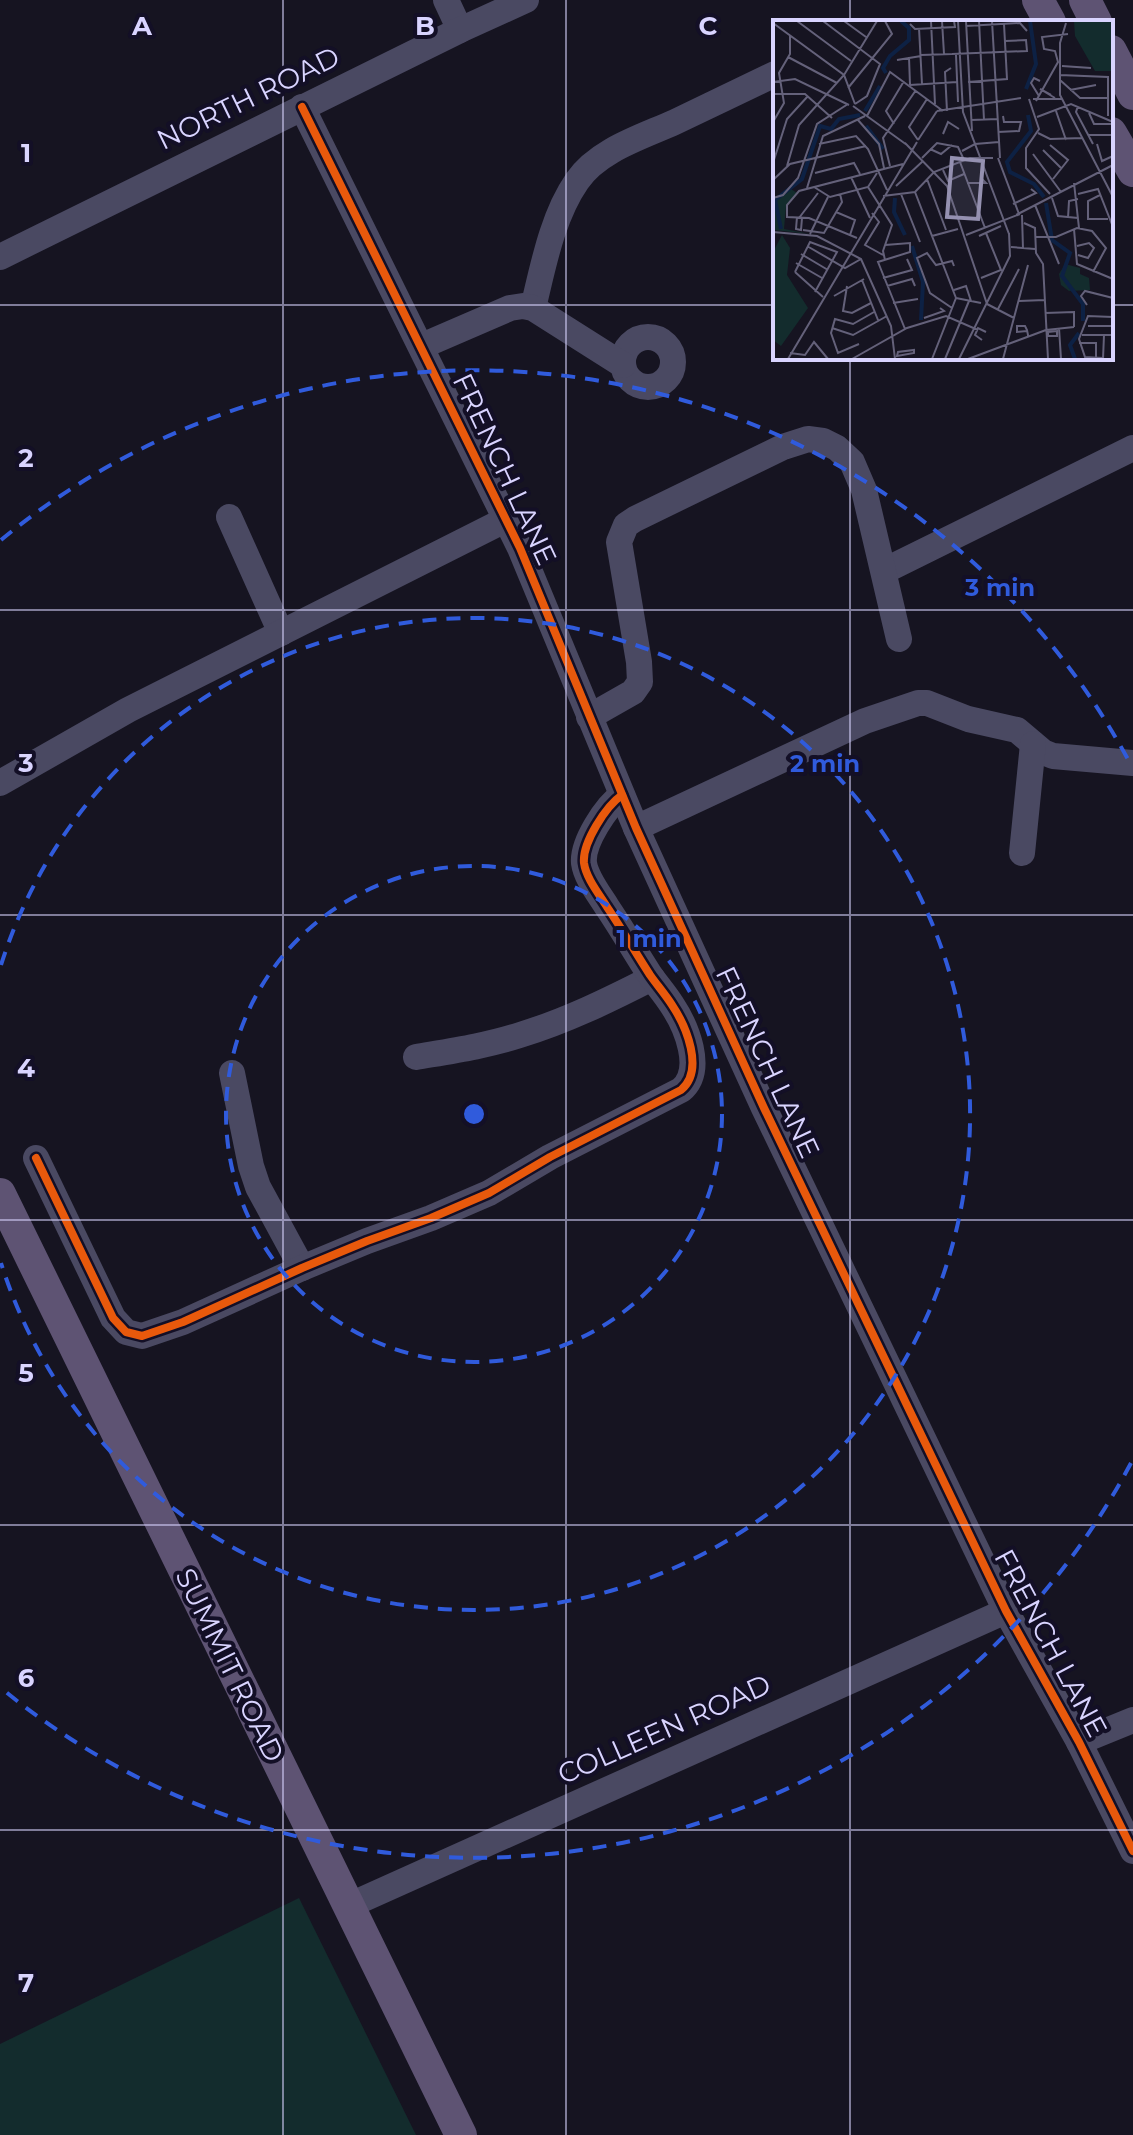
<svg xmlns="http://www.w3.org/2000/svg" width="1133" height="2135" font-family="Montserrat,sans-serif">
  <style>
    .green { fill: #132c2d }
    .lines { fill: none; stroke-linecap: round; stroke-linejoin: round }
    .minor { stroke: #4a4962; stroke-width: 26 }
    .major { stroke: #5e5373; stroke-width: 32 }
    .cycleway-casing { stroke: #130f26; stroke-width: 13 }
    .cycleway { stroke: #e8590c; stroke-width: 8 }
    .grid { fill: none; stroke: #d9d4ff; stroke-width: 2; stroke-opacity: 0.55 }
    .ring { fill: none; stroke: #305bdc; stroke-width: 4; stroke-dasharray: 14 10 }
    .labels { text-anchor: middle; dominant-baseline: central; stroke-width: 8; stroke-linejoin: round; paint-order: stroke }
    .street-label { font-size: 28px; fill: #d9d4ff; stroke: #130f26 }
    .inset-river { fill: none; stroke: #0d2144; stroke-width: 4 }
    .inset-road { fill: none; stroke: #64617a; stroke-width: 2 }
    .view { fill: #9591b1; fill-opacity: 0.15; stroke: #9591b1; stroke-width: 4 }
    .inset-edge { fill: none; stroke: #d9d4ff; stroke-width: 4 }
    .grid-label { font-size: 26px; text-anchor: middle; font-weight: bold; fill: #d9d4ff; stroke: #130f26; stroke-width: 8; stroke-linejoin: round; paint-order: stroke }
    .centre { fill: #305bdc; stroke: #130f26; stroke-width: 4 }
    .ring-label { font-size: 24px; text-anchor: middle; font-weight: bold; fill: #305bdc; stroke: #130f26; stroke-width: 8; stroke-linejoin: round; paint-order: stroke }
  </style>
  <rect width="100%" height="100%" fill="#161421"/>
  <polygon class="green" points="299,1898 416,2135 0,2135 0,2044"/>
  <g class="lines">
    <g class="minor">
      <polyline points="446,0 460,30"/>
      <polyline points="302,107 520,548 636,828 764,1108 1006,1611 1079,1742 1133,1851"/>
      <polyline points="0,257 460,30 526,0"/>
      <path d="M 533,308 C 543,267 552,217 577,181 C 598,150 642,137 675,122 C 708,106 742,90 775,74"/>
      <circle cx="648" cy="362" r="25"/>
      <polyline points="422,346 510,308 523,306 533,308 623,365"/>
      <polyline points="229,517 281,633"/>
      <polyline points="884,571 1133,448"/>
      <polyline points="589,717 633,692 640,682 639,662 619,542 626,525 635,519 783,447 808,439 823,441 837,448 852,462 864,490 899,639"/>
      <polyline points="0,783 128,710 507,519"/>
      <polyline points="636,828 865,721 918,703 927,703 968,719 1017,730 1043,752 1053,756 1133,763"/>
      <polyline points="1022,853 1033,744"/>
      <path d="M 416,1057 C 451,1051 486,1046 520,1035 C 566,1021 609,1000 652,978"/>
      <polyline points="232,1073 251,1166 258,1187 302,1268"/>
      <path d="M 36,1158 L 113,1318 L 126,1332 L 142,1336 L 183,1322 L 302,1268 L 367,1241 L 431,1218 L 489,1193 L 550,1157 L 681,1090 C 705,1070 686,1026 672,1005 C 665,994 657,985 650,975 C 635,952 622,929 607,907 C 599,894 586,878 584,863 C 582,843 606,806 622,795"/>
      <polyline points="1079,1742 1133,1720"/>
      <polyline points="348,1906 1006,1611"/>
    </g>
    <g class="major">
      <polyline points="1038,0 1050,22"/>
      <polyline points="1085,0 1096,22"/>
      <polyline points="1111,51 1133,94"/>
      <polyline points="1111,133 1133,171"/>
      <polyline points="0,1194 461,2135"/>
    </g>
    <g class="cycleway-casing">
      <g id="cycleway">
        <polyline points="302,107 520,548 636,828 764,1108 1006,1611 1079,1742 1133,1851"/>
        <path d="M 36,1158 L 113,1318 L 126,1332 L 142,1336 L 183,1322 L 302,1268 L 367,1241 L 431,1218 L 489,1193 L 550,1157 L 681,1090 C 705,1070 686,1026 672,1005 C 665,994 657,985 650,975 C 635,952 622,929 607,907 C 599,894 586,878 584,863 C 582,843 606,806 622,795"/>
      </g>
    </g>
    <use href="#cycleway" class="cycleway"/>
  </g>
  <path class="grid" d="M 283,0 L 283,2135M 566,0 L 566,2135M 850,0 L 850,22M 0,305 L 775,305M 1111,305 L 1133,305M 850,358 L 850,2135M 0,610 L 1133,610M 0,915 L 1133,915M 0,1220 L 1133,1220M 0,1525 L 1133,1525M 0,1830 L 1133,1830"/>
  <g class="ring">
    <circle cx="474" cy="1114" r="248"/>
    <path d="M1 965A496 496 0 1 1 1 1263"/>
    <path d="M1131 1463A744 744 0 0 1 1 1688M1 540A744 744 0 0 1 1131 765"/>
  </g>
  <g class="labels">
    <g class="street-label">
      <text transform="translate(248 98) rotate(-26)">NORTH ROAD</text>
      <text transform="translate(505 469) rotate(65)">FRENCH LANE</text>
      <text transform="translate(768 1062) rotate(65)">FRENCH LANE</text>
      <text transform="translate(1051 1643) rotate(62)">FRENCH LANE</text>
      <text transform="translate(230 1665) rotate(64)">SUMMIT ROAD</text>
      <text transform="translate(664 1729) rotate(-24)">COLLEEN ROAD</text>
    </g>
  </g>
  <g transform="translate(773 20)">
    <rect width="340" height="340" fill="#161421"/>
    <path d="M 301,1 L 340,1 L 340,51 L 322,51 L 302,16 ZM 18,169 L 24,173 L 13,186 L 11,209 L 37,214 L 0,210 L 0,179 ZM 9,215 L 17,228 L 14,255 L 35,288 L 8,326 L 0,320 L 0,232 ZM 292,244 L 307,248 L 307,254 L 316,258 L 317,270 L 296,271 L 288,265 L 286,254 Z" fill="#132c2d"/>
    <path class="inset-river" d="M 113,53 L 110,48 L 117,36 L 136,20 L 136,8 L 128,1M 253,69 L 263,44 L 257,1M 92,91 L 107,66M 255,95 L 258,111 L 234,142 L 237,152 L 261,164 L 271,177M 93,106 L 110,129M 122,178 L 121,192 L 132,215M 273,183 L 279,220 L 297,233 L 289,256 L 310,284 L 310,301M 8,209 L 2,180 L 29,159 L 47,106 L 58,109 L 66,99 L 87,95M 139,226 L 150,262 L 148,300M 302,339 L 297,325 L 306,313"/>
    <path class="inset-road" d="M 24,1 L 78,41M 50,1 L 107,44 L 94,76 L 82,84M 71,1 L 93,17M 158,1 L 162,84M 169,1 L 171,34M 185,1 L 190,92 L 236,214M 193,1 L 199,111M 206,1 L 211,100M 219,1 L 227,138M 0,3 L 71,55 L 82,84M 293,3 L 287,23 L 287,75 L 340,177M 137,4 L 142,9 L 182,7 L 181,1M 193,6 L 247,3 L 254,11M 146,8 L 149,64M 179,34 L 254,31 L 253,20 L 232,21M 148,35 L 179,34M 183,35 L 185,82M 15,37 L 64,63M 136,37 L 137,65M 124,40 L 148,36M 289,46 L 318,48M 287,55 L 335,57 L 335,96M 287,60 L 307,78 L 336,78M 0,62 L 22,59 L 76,85M 195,62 L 234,59 L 231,4M 137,65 L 184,62M 75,68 L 119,14 L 112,1M 297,70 L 323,65M 0,74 L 32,74 L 59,98M 278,75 L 267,69 L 282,78M 266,76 L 258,63 L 261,58 L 267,61M 256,79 L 266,109 L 253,128 L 253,148 L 277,174M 260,79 L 289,79M 263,81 L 285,42 L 282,31 L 271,29 L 269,17 L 295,14M 80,86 L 134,125M 305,86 L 303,92 L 320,124M 164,91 L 248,78M 174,91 L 172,52 L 178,48M 283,91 L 293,120M 316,93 L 321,104 L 340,104M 94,96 L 117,52 L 170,91M 264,97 L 298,84 L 340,102M 85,100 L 106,124 L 111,148M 198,100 L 225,99M 0,102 L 11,83 L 6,53 L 17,34 L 17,15M 121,104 L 113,91 L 131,61M 225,112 L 246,111 L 248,102 L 231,102 L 230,96M 265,113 L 277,119 L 310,118M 170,114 L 175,102 L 186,109M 315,115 L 340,115M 145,120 L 136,107 L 154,79M 145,120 L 164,91M 132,123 L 174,166 L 214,284M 46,124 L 83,116 L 95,129 L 114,170M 324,124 L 329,141 L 340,136M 277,125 L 295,140 L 280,159M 157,129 L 168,134 L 179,125M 270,130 L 289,149M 189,131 L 202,124 L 226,122M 260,134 L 288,172M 149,138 L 164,123 L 185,127 L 191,140M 225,138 L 246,194M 187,142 L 212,208M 0,143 L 14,99 L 35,76M 14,146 L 26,105 L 71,55 L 104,1M 117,146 L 110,118 L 143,70M 170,150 L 175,161 L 191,154M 42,153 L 81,143 L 87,154M 78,157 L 97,198M 154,159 L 173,210M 0,160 L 17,144 L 93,126M 194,163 L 213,163 L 208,158M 301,163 L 306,208M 123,166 L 150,141M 41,167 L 57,177 L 95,167 L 104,153M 95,167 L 119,205 L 110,231 L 112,240M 34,168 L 50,116 L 92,96M 142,172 L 183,278M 128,174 L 147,222M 305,174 L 325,169 L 340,207M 327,175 L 315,181 L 315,199 L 335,199M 110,176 L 142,172 L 161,152 L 197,138 L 220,138M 0,178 L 10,175 L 25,158 L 44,104 L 75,84M 279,178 L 285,196 L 305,198M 240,184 L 263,173 L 258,169M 262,185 L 286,244M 63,192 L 82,200 L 77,215M 99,193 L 106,202 L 92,225 L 110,235M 243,195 L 340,145M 249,195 L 250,229M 24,197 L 23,209 L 28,210 L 29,198M 26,198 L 45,173M 295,198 L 296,181 L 305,179M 251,203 L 262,208 L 263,233 L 270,244 L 275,339M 301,209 L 304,244 L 340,259M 30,210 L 51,213 L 69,182 L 67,174M 0,212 L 44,216 L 88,239 L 118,306 L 122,339M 37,214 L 55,177M 193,215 L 247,194M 159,216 L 185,209M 206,216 L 228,206M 263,217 L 283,217 L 304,208 L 319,211 L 333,228 L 320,252M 84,218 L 36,198 L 14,197 L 14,185 L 26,171 L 130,144M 112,225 L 137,223 L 137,232 L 105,242 L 132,309M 34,226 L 72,248 L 88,239M 304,226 L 316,223 L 321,228 L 315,238 L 305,235M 238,227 L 262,229M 28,234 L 55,250M 23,243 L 49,258M 22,252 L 37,222 L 64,232 L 42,272M 22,252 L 50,277M 110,258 L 139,250 L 134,239M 208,258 L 228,250 L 213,213M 89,260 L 105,300M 74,266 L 70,291 L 79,293 L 98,283M 114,266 L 139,259 L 142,266M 181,270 L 193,266 L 198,281M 61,276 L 91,259M 183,278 L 208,283M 246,281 L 272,280M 120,283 L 145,279M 214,284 L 241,298M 314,285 L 308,276 L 312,271 L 340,278M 179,288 L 157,273 L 144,238 L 154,233 L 163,245 L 179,241 L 181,246M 225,289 L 246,249M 272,293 L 301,292 L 301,307M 151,298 L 171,291 L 167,288M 315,306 L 340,306M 59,308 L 80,315 L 114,296M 286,308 L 288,339M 273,310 L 301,307M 254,311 L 244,312 L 244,306 L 252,306 L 254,310 L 255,315 L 255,317M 284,311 L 284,316 L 275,316 L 275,312 ZM 309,315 L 340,315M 209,320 L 202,315 L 205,308 L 213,312M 306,323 L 323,323 L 323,338M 86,324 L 65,333 L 58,313 L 62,299 L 80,304 L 101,292M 141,330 L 141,333 L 124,336 L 125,332 ZM 17,333 L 32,335 L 41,322 L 55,339M 330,338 L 312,337 L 306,319 L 315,296 L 340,297M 15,339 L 144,122M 79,339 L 134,308 L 173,296 L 205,310M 159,339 L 183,278M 172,339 L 196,281M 186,339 L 237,236 L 236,213M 195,339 L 273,310M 230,339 L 255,245M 330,339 L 331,315"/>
    <path class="view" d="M 179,138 L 210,141 L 205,199 L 174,197 Z"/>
    <rect width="340" height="340" class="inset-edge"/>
  </g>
  <g class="grid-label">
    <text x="142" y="35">A</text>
    <text x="425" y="35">B</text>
    <text x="708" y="35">C</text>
    <text x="26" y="162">1</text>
    <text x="26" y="467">2</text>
    <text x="26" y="772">3</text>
    <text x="26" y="1077">4</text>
    <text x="26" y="1382">5</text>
    <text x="26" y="1687">6</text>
    <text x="26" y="1992">7</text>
  </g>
  <circle cx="474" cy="1114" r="12" class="centre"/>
  <g class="ring-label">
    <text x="1000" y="596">3 min</text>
    <text x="825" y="772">2 min</text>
    <text x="649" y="947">1 min</text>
  </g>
</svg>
